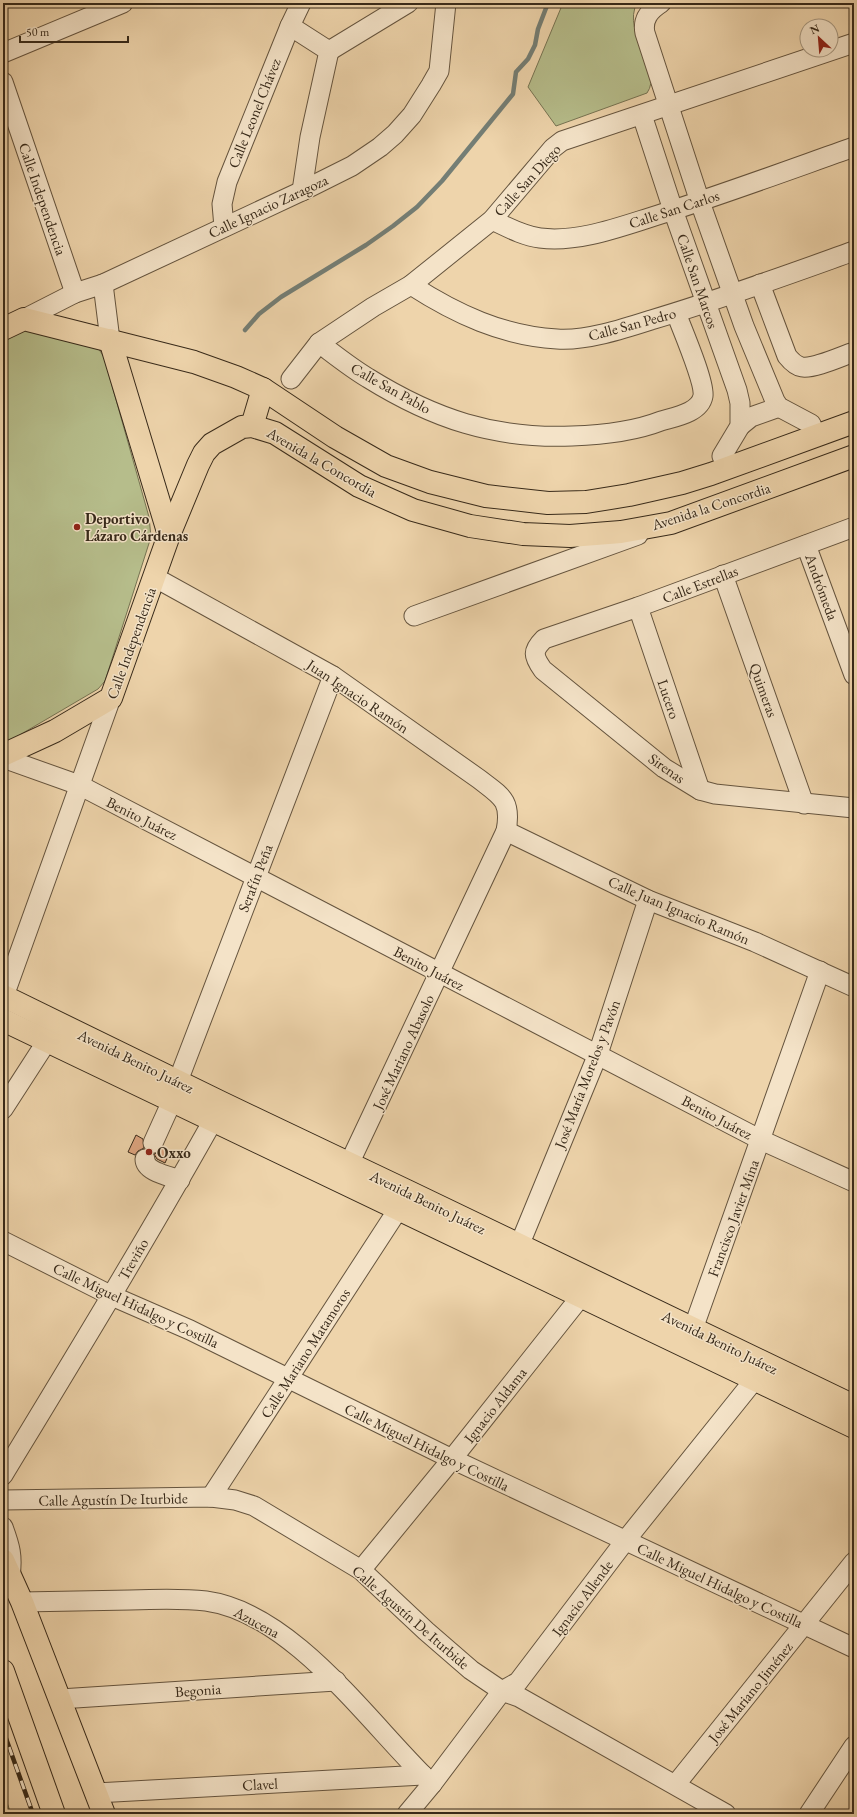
<svg xmlns="http://www.w3.org/2000/svg" width="857" height="1817" font-family="'EB Garamond',serif">
  <style>
    .green { fill: #b6bd8b; stroke: #767352 }
    .lines { fill: none; stroke-linecap: round; stroke-linejoin: round }
    .stream { stroke: #747e75; stroke-width: 4.5 }
    .building { fill: #dea580; stroke: #372919 }
    .minor-casing { stroke: #65543e; stroke-width: 21 }
    .major-casing { stroke: #372919; stroke-width: 24 }
    .minor { stroke: #f4e3c8; stroke-width: 19 }
    .major { stroke: #eed4ab; stroke-width: 22 }
    .rail-casing { stroke: #372919; stroke-width: 4.5 }
    .rail { stroke: #f4e3c8; stroke-width: 3; stroke-dasharray: 9; stroke-linecap: butt }
    .poi-dot { fill: #8f2418; stroke: #f4e3c8; stroke-width: 1.5 }
    .labels { text-anchor: middle; dominant-baseline: central; stroke-width: 3; stroke-linejoin: round; paint-order: stroke }
    .street-label { font-size: 15px; fill: #372919; stroke: #f4e3c8 }
    .poi-label { font-size: 15px; font-weight: bold; fill: #372919; stroke: #f4e3c8; text-anchor: start }
  </style>
  <rect width="100%" height="100%" fill="#eed4ab"/>
  <filter id="stains"><feTurbulence type="fractalNoise" baseFrequency=".005" numOctaves="4"/><feColorMatrix values="0 0 0 0 .2 0 0 0 0 .09 0 0 0 0 .02 0 0 0 .5 -.17"/></filter>
  <radialGradient id="worn" r=".72"><stop offset=".6" stop-color="#630" stop-opacity="0"/><stop offset="1" stop-color="#630" stop-opacity=".3"/></radialGradient>
  <g class="green">
    <path d="M 563,3 L 637,3 C 621,33 664,69 647,93 L 556,126 L 528,87 Z"/>
    <polygon points="19,329 98,348 104,357 149,517 151,537 105,681 98,689 6,743 3,741 3,336"/>
    <polygon points="3,1791 11,1814 3,1814"/>
  </g>
  <g class="lines">
    <polyline class="stream" points="245,330 259,314 281,297 366,245 393,226 417,207 442,181 513,94 516,72 528,59 535,45 538,29 548,3"/>
  </g>
  <g class="building">
    <polygon points="136,1135 143,1139 144,1148 138,1151 135,1155 128,1152"/>
    <polygon points="163,1148 170,1152 165,1163 157,1159 154,1154 159,1152"/>
  </g>
  <g class="lines">
    <g class="minor-casing">
      <g id="minor">
        <path d="M 661,3 C 650,10 642,19 645,33 L 700,202 L 744,326 L 775,401 L 779,407 L 811,424 L 816,436"/>
        <polyline points="290,26 329,51 310,137 302,191"/>
        <polyline points="329,51 408,3"/>
        <polyline points="3,53 123,3"/>
        <polyline points="3,82 75,293"/>
        <polyline points="642,115 673,210 737,390 740,403 740,426 722,456 727,468"/>
        <path d="M 492,220 C 507,227 523,236 540,238 C 579,243 622,226 658,215 C 724,194 789,170 854,147"/>
        <polyline points="224,227 222,204 227,182 290,26 301,3"/>
        <polyline points="103,284 110,340"/>
        <path d="M 760,284 L 787,356 C 791,361 796,366 802,367 C 814,369 842,356 854,352"/>
        <path d="M 411,285 C 456,314 503,336 557,339 C 586,341 623,329 651,320 C 719,300 787,275 854,251"/>
        <polyline points="24,319 75,293 103,284 302,191 352,166 380,147 395,134 412,115 431,85 439,71 446,3"/>
        <path d="M 319,343 C 335,355 351,368 368,378 C 434,419 494,439 572,436 C 601,435 633,432 661,421 C 674,417 700,413 703,396 C 705,382 682,329 676,313"/>
        <polyline points="291,379 319,343 373,307 411,285 492,220 553,148 562,141 854,43"/>
        <polyline points="740,426 751,417 779,407"/>
        <path d="M 854,527 L 638,607 L 544,639 C 532,651 533,656 543,670 L 664,768 L 700,790 L 715,794 L 854,808"/>
        <polyline points="806,545 854,675"/>
        <polyline points="723,575 804,804"/>
        <path d="M 154,577 L 333,676 L 479,779 C 501,796 512,800 506,831 L 349,1164"/>
        <polyline points="638,607 700,790"/>
        <polyline points="414,616 638,535"/>
        <polyline points="3,758 79,785 761,1140 854,1182"/>
        <polyline points="506,831 648,900 755,942 854,987"/>
        <polyline points="4,996 111,698"/>
        <polyline points="178,1081 333,676"/>
        <polyline points="3,1109 47,1041"/>
        <polyline points="153,1143 172,1101"/>
        <path d="M 145,1159 C 145,1172 170,1176 180,1180"/>
        <polyline points="3,1241 112,1296 190,1330 452,1459 854,1648"/>
        <polyline points="519,1246 598,1054 648,900"/>
        <polyline points="693,1329 820,971"/>
        <path d="M 3,1475 C 77,1353 151,1232 220,1108"/>
        <polyline points="211,1497 399,1208"/>
        <polyline points="3,1500 211,1497 235,1500 254,1506 361,1570 426,1631 471,1670 502,1691 519,1697 726,1814"/>
        <path d="M 3,1527 C 10,1546 13,1556 10,1577"/>
        <polyline points="361,1570 452,1459 582,1295"/>
        <path d="M 22,1602 C 58,1601 94,1601 130,1600 C 155,1599 181,1598 206,1601 C 294,1613 371,1726 432,1784"/>
        <polyline points="60,1699 336,1681"/>
        <polyline points="676,1784 854,1562"/>
        <polyline points="96,1793 423,1775"/>
        <polyline points="407,1814 432,1784 502,1691 518,1682 625,1541 755,1379"/>
        <polyline points="809,1814 854,1746"/>
      </g>
    </g>
    <g class="major-casing">
      <g id="major">
        <polyline points="3,329 24,319 194,362 236,377 263,389 335,437 386,466 430,482 486,496 548,503 586,502 629,495 682,483 711,474 854,422"/>
        <polyline points="110,340 169,535"/>
        <polyline points="252,426 263,389"/>
        <polyline points="3,755 55,731 111,698 169,535 198,465 204,453 212,444 242,427 252,426 275,433 359,486 413,510 470,526 523,534 570,536 621,532 671,523 854,456"/>
        <polyline points="3,996 222,1103 407,1191 854,1406"/>
        <polyline points="3,1020 854,1427"/>
        <polyline points="3,1560 22,1602 104,1814"/>
        <polyline points="3,1671 54,1814"/>
      </g>
    </g>
    <use href="#minor" class="minor"/>
    <use href="#major" class="major"/>
    <g class="rail-casing">
      <polyline id="rail" points="3,1730 33,1814"/>
    </g>
    <use href="#rail" class="rail"/>
  </g>
  <g class="poi-dot">
    <circle cx="77" cy="527" r="4"/>
    <circle cx="149" cy="1152" r="4"/>
  </g>
  <g class="labels">
    <g class="street-label">
      <text transform="translate(254 113) rotate(-68)">Calle Leonel Chávez</text>
      <text transform="translate(527 180) rotate(-48)">Calle San Diego</text>
      <text transform="translate(43 199) rotate(71)">Calle Independencia</text>
      <text transform="translate(268 206) rotate(-25)">Calle Ignacio Zaragoza</text>
      <text transform="translate(674 209) rotate(-18)">Calle San Carlos</text>
      <text transform="translate(698 281) rotate(71)">Calle San Marcos</text>
      <text transform="translate(632 324) rotate(-15)">Calle San Pedro</text>
      <text transform="translate(391 388) rotate(29)">Calle San Pablo</text>
      <text transform="translate(322 462) rotate(30)">Avenida la Concordia</text>
      <text transform="translate(711 506) rotate(-18)">Avenida la Concordia</text>
      <text transform="translate(700 584) rotate(-21)">Calle Estrellas</text>
      <text transform="translate(822 587) rotate(70)">Andrómeda</text>
      <text transform="translate(131 643) rotate(-70)">Calle Independencia</text>
      <text transform="translate(764 690) rotate(70)">Quimeras</text>
      <text transform="translate(358 696) rotate(34)">Juan Ignacio Ramón</text>
      <text transform="translate(669 699) rotate(71)">Lucero</text>
      <text transform="translate(667 768) rotate(35)">Sirenas</text>
      <text transform="translate(142 818) rotate(27)">Benito Juárez</text>
      <text transform="translate(255 878) rotate(-69)">Serafín Peña</text>
      <text transform="translate(679 910) rotate(23)">Calle Juan Ignacio Ramón</text>
      <text transform="translate(429 968) rotate(28)">Benito Juárez</text>
      <text transform="translate(403 1052) rotate(-65)">José Mariano Abasolo</text>
      <text transform="translate(136 1061) rotate(26)">Avenida Benito Juárez</text>
      <text transform="translate(587 1074) rotate(-69)">José María Morelos y Pavón</text>
      <text transform="translate(717 1117) rotate(28)">Benito Juárez</text>
      <text transform="translate(428 1202) rotate(26)">Avenida Benito Juárez</text>
      <text transform="translate(733 1218) rotate(-70)">Francisco Javier Mina</text>
      <text transform="translate(133 1259) rotate(-60)">Treviño</text>
      <text transform="translate(136 1305) rotate(25)">Calle Miguel Hidalgo y Costilla</text>
      <text transform="translate(720 1342) rotate(26)">Avenida Benito Juárez</text>
      <text transform="translate(305 1353) rotate(-57)">Calle Mariano Matamoros</text>
      <text transform="translate(495 1405) rotate(-52)">Ignacio Aldama</text>
      <text transform="translate(427 1447) rotate(26)">Calle Miguel Hidalgo y Costilla</text>
      <text transform="translate(113 1499) rotate(-1)">Calle Agustín De Iturbide</text>
      <text transform="translate(720 1585) rotate(25)">Calle Miguel Hidalgo y Costilla</text>
      <text transform="translate(582 1598) rotate(-53)">Ignacio Allende</text>
      <text transform="translate(411 1617) rotate(41)">Calle Agustín De Iturbide</text>
      <text transform="translate(257 1622) rotate(28)">Azucena</text>
      <text transform="translate(198 1690) rotate(-4)">Begonia</text>
      <text transform="translate(750 1692) rotate(-51)">José Mariano Jiménez</text>
      <text transform="translate(260 1784) rotate(-3)">Clavel</text>
    </g>
    <g class="poi-label">
      <text x="85" y="518">Deportivo<tspan x="85" dy="17">Lázaro Cárdenas</tspan></text>
      <text x="157" y="1152">Oxxo</text>
    </g>
  </g>
  <rect width="857" height="1817" fill="none" stroke="#eed4ab" stroke-width="16"/>
  <rect x="4" y="4" width="849" height="1809" fill="none" stroke="#372919" stroke-width="2"/>
  <rect x="8" y="8" width="841" height="1801" fill="none" stroke="#372919"/>
  <g transform="translate(819 38) rotate(334)"><circle r="19" fill="#f4e3c8" stroke="#a89982"/>
  <path d="M0-3L7 15L0 10L-7 15Z" fill="#8f2418"/>
  <text y="-6" font-size="11" font-weight="bold" text-anchor="middle" fill="#372919">N</text>
  </g>
  <path d="M20 36v6h108v-6" fill="none" stroke="#372919" stroke-width="2"/>
  <text x="26" y="36" font-size="12" fill="#372919" stroke="#f4e3c8" stroke-width="3" paint-order="stroke">50 m</text>
  <rect width="100%" height="100%" filter="url(#stains)"/>
  <rect width="100%" height="100%" fill="url(#worn)"/>
</svg>
